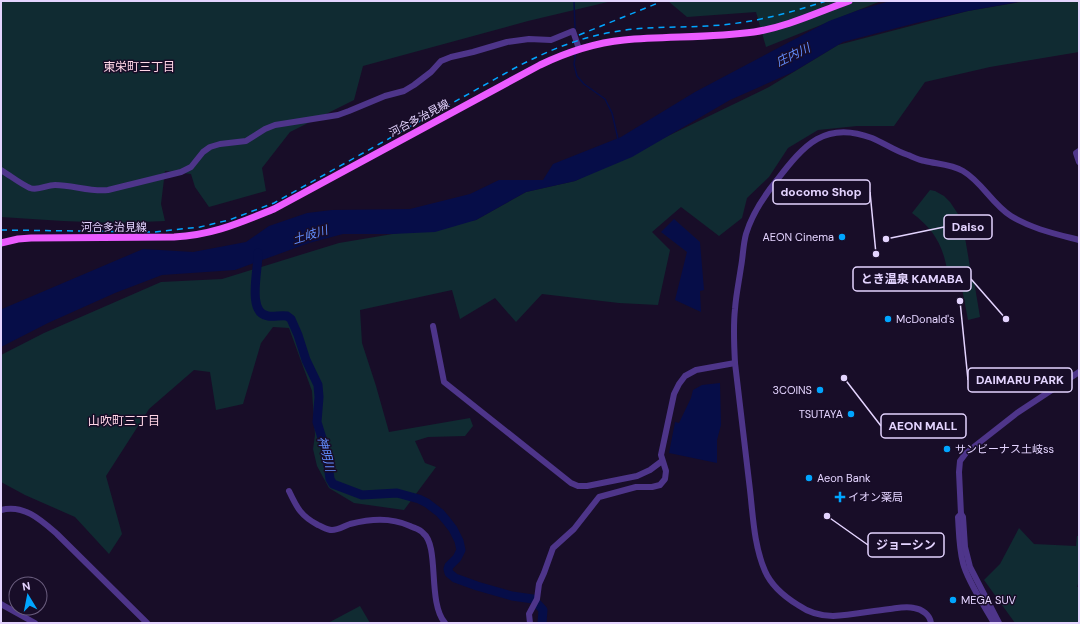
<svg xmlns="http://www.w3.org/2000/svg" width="1080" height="624" font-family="'DM Sans','Noto Sans JP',sans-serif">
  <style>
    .green { fill: #102b32 }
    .water { fill: #060d48 }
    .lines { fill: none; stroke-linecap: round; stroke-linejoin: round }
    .stream { stroke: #060d48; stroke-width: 1.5 }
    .river { stroke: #060d48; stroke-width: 9 }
    .minor { stroke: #4e358a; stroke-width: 6 }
    .major { stroke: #eb5bff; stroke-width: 7 }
    .rail { stroke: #00a5ff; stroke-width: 1.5; stroke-dasharray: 6 5; stroke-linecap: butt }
    .poi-dot { fill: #00a5ff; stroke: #180d28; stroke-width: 1.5 }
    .labels { text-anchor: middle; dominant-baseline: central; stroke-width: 3; stroke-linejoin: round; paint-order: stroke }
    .street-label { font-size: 11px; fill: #e4d4ff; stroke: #180d28 }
    .poi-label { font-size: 11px; fill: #e4d4ff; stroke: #180d28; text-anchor: start }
    .water-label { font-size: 12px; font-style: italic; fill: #628eff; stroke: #180d28 }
    .neighbourhood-label { font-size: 12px; fill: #ffd6e6; stroke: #180d28 }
    .leader { fill: none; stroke: #e4d4ff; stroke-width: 1.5 }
    .callout-dot { fill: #e4d4ff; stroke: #180d28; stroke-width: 1.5 }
    .callout { fill: #180d28; stroke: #e4d4ff; stroke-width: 1.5 }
    .callout-label { font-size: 12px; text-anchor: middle; font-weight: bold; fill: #e4d4ff }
  </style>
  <rect width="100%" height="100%" fill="#180d28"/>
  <g class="green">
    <polygon points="1,1 612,1 528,21 363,66 354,100 290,132 262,168 266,191 209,207 195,187 191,174 165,171 161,204 165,221 116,223 63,221 1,217"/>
    <polygon points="668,1 881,1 766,47 756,12 687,17"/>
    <polygon points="1027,1 1079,1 1079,52 990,67 925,82 894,126 857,126 818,130 788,148 769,177 747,198 742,218 719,236 681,207 652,232 670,250 658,305 619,303 542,294 516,322 495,298 460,319 452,290 360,310 362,343 376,386 389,432 470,418 473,426 465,436 428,437 415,441 425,463 436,467 404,510 354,503 329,488 317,466 313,449 315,435 312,391 289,328 273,327 261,343 243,404 216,410 210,372 194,370 149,409 106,476 122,534 109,554 75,517 25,495 1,482 1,355 44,333 161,282 222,279 339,243 476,220 526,192 575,181 769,87 838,45 968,11"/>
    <path d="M 930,190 L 935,191 L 944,196 L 950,202 L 962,220 L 970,267 L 947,269 C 942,243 933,229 912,213 Z"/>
    <polygon points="974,281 980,317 968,320 961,283"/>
    <polygon points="1019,528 1034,544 1076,546 1077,536 1079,536 1079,581 1077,587 1079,587 1079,623 1015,623 984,580 1000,564"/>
    <polygon points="360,606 370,623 328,623"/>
  </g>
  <g class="water">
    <polygon points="890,1 1023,1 968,11 916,23 843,42 793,72 730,100 632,157 575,181 526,192 476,220 435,232 392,234 343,234 309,243 235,270 162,275 115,293 48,323 1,347 1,310 2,309 143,249 193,252 246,242 269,226 307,213 332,210 410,209 470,194 499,180 543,180 553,164 621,137 695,92 829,21 859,10"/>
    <polygon points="674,219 700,242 704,290 700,291 701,312 675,300 687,252 661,232"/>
    <polygon points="720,383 721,425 717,440 717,463 669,453 675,422 679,423 691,398 693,390 702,385"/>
  </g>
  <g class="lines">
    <g class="stream">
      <polyline points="574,1 575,29"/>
      <polyline points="576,52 574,64 577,76 584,84 605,99 612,113 618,139"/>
    </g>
    <path class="river" d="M 258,253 C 259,267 246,313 268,316 C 274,317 281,315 287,316 L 291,319 L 298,335 L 306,360 L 318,385 L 319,397 L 317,422 L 326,451 L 330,479 L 333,484 L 362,495 L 397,493 L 419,499 L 427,503 L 440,513 L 446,520 L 453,529 L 459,541 L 461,550 L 457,558 L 449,566 L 448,569 L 449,573 L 455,578 L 477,586 L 512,596 L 533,599 L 543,610 L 542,623"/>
    <g class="minor">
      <polyline points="1079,151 1076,153 1079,162"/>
      <path d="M 1,170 C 11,176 19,183 30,188 C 39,191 46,185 55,185 C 73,185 90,192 108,190 L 181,172 L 191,167 L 203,152 L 210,147 L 220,144 L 246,141 L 265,129 L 275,125 L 338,115 L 349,111 L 385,96 L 404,91 L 414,85 L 431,72 L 441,61 L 451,57 L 473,52 L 507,42 L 529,39 L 551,40 L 573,31 L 579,49"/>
      <polyline points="433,326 444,382 571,483 578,486 587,486 637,476 650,470 662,461"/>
      <path d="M 735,363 C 740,406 745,448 750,490 C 753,516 754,546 765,571 C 771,585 785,597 798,605 C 808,612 821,616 833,616 C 852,615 871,611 890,609 C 898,608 906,606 914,608 C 922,609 930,615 931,623"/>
      <path d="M 289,491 C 297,508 301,516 318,525 C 323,527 327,530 332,530 C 338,530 344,526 350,524 C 370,519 390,517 410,526 C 414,528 420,529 423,533 C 440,546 427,602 445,623"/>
      <path d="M 1,510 C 24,504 41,520 57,534 L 147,623"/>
      <path d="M 961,514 L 958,517 C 959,532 959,548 963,563 C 967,580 985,607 994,623"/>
      <polyline points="1,604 35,623"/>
      <path d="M 530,623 L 529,614 L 537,599 L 539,584 L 544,573 L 553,548 L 574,529 L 599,497 L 636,487 L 652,487 L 660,485 L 665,479 L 666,471 L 661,455 L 674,394 L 679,384 L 685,376 L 696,370 L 735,363 C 734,345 733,327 735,309 C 736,295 739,281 741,267 C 743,257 743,245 746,234 C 752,214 764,196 777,180 C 804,145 825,120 872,138 C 884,143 895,151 908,155 C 913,157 919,160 925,161 C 937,164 951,164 963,171 C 982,182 992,204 1011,216 C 1032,229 1056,234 1079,240"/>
      <polyline points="999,623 970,567 965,547 963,517 961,514 959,472 960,461 966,453 1017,413 1079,372"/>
    </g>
    <path class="major" d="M 1,243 L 18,239 L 31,238 L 174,237 C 213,235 239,223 274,209 L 540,65 C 567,52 594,43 624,40 C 667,36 711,38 754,32 C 787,27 818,12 849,1"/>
    <g class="rail">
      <polyline points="579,35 658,3"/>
      <path d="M 1,230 L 154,232 L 200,227 L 229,220 L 274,203 L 513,69 C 545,52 577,38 613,32 C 644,26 676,28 707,26 C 748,24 787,14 826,1"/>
    </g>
  </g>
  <g class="poi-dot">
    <circle cx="842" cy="237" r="4"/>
    <circle cx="888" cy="319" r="4"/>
    <circle cx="820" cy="390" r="4"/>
    <circle cx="851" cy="414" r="4"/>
    <circle cx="947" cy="449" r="4"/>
    <circle cx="809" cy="478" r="4"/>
    <path d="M838 491h4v4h4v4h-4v4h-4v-4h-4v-4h4z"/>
    <circle cx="953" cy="600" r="4"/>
  </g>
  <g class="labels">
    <g class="street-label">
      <text transform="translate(419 118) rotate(-28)">河合多治見線</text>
      <text x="114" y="227">河合多治見線</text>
    </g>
    <g class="poi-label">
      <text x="834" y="237" text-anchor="end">AEON Cinema</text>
      <text x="896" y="319">McDonald's</text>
      <text x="812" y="390" text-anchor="end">3COINS</text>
      <text x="843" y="414" text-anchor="end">TSUTAYA</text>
      <text x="955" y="449">サンビーナス土岐ss</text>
      <text x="817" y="478">Aeon Bank</text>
      <text x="848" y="497">イオン薬局</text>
      <text x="961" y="600">MEGA SUV</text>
    </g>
    <g class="water-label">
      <text transform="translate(793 55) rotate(-26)">庄内川</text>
      <text transform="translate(310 235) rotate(-17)">土岐川</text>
      <text transform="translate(326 454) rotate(76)">神明川</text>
    </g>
    <g class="neighbourhood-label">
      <text x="139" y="67">東栄町三丁目</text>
      <text x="124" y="421">山吹町三丁目</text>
    </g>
  </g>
  <path class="leader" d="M876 254L870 192M886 239L944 227M1006 319L971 279M960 301L968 380M844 378L881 426M827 516L868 545"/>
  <g class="callout-dot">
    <circle cx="876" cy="254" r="4"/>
    <circle cx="886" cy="239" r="4"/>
    <circle cx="1006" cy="319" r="4"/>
    <circle cx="960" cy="301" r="4"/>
    <circle cx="844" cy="378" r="4"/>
    <circle cx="827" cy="516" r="4"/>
  </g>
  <g class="callout">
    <rect x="773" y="180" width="97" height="24" rx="4"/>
    <rect x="944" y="215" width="48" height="24" rx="4"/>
    <rect x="853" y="267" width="118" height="24" rx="4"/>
    <rect x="968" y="368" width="104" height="24" rx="4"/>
    <rect x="881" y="414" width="85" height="24" rx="4"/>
    <rect x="868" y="533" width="76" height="24" rx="4"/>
  </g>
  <g class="callout-label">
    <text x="821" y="196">docomo Shop</text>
    <text x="968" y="231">Daiso</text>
    <text x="912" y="283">とき温泉 KAMABA</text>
    <text x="1020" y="384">DAIMARU PARK</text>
    <text x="923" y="430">AEON MALL</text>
    <text x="906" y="549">ジョーシン</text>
  </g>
  <rect width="1080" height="624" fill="none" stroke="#e4d4ff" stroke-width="4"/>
  <g transform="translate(28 596) rotate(350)"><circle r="19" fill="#180d28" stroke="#6a5d7e"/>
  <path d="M0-3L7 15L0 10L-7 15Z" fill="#00a5ff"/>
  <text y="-6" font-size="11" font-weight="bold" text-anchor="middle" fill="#e4d4ff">N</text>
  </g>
</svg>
